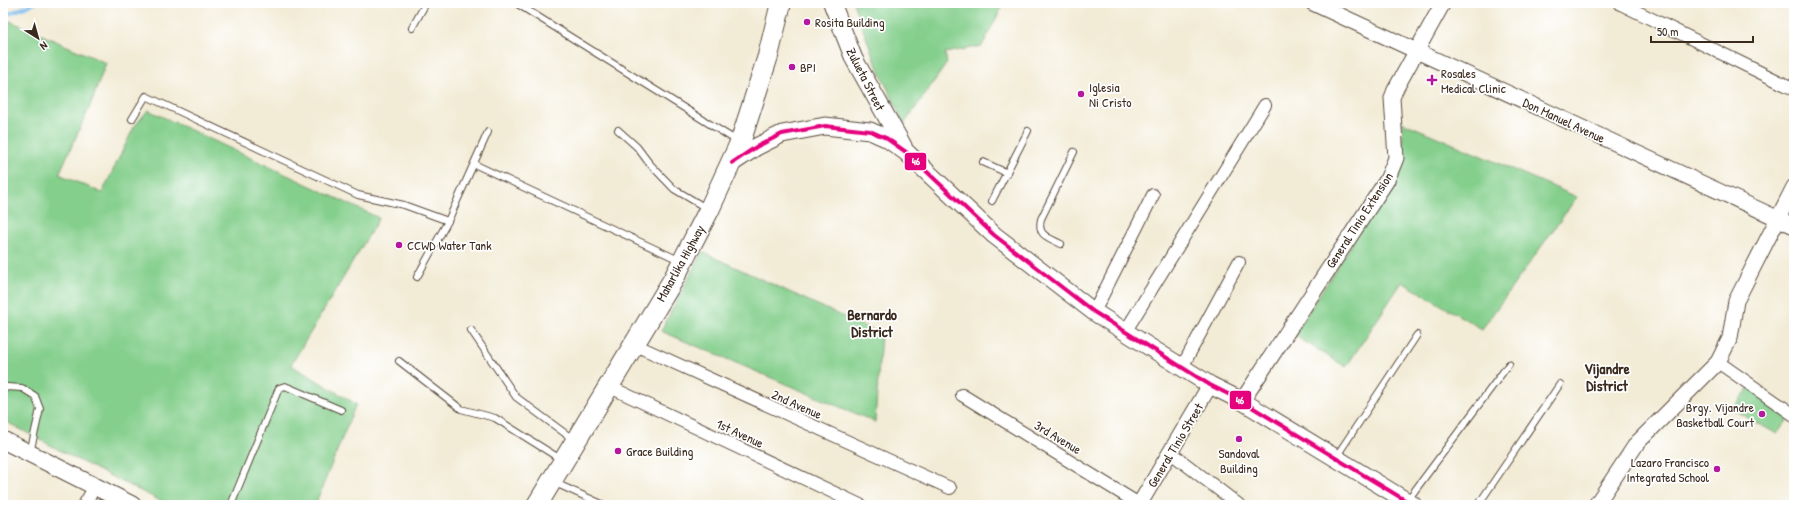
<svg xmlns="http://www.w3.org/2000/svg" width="1797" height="508" font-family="'Patrick Hand',sans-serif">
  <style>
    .green { fill: #84cf8c; stroke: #607c55 }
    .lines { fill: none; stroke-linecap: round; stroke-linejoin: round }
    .stream { stroke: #75baec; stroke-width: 4 }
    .service-casing { stroke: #564739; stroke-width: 8 }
    .minor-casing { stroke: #564739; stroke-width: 14 }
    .tertiary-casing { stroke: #564739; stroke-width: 17 }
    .secondary-casing { stroke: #564739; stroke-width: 19 }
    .primary-casing { stroke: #564739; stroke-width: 22 }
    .service { stroke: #fff; stroke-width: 6 }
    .minor { stroke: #fff; stroke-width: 12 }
    .tertiary { stroke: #fff; stroke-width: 15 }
    .secondary { stroke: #fff; stroke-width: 17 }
    .primary { stroke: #fff; stroke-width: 20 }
    .bus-1-casing { stroke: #fff; stroke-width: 7 }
    .bus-1 { stroke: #e5007d; stroke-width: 4 }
    .poi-dot { fill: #b5179e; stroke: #fff; stroke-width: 1.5 }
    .labels { text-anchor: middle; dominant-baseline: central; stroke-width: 3.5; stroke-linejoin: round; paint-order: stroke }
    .poi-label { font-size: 13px; fill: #3b2a1e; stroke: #fff; text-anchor: start }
    .street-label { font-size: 13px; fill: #3b2a1e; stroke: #fff }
    .quarter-label { font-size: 15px; font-weight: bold; fill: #3b2a1e; stroke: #fff }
    .line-badge { stroke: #fff; stroke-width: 1.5 }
    .badge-label { font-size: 11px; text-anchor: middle; font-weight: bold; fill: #fff }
  </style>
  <rect width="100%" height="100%" fill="#fff"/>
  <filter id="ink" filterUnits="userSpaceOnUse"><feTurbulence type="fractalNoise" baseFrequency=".025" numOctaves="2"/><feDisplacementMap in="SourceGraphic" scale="8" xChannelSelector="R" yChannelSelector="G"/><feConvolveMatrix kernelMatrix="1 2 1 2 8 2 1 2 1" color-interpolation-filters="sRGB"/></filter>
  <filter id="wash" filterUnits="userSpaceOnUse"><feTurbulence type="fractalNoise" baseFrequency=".012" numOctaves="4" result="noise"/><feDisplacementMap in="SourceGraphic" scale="16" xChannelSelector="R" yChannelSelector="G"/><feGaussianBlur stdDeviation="0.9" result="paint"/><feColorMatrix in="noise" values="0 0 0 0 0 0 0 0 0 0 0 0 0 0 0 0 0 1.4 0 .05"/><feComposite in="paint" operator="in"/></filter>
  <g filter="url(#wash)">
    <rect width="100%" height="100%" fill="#f2ebd5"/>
    <g class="green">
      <polygon points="853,3 1004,3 982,46 945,53 947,63 904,124 877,66"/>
      <polygon points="3,18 106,63 90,106 59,174 102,193 134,127 148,110 379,218 291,365 356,404 315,505 169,505 78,460 3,420"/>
      <polygon points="1402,122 1577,197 1482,329 1402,282 1346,367 1294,335 1404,162"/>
      <polygon points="702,252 881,334 875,422 661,331"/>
      <polygon points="1750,387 1789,418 1777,434 1732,409"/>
    </g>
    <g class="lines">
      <polyline class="stream" points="3,20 8,14 35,3"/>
    </g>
  </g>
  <g filter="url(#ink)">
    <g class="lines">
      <g class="service-casing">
        <g id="service">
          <polyline points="516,3 737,141"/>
          <polyline points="412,28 426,3"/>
          <polyline points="132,119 146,96 358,195 404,205 448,221"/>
          <polyline points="618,130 637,147 649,163 674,189 706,208"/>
          <polyline points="983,162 1007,173"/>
          <polyline points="474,164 681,261"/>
          <polyline points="992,201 1028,131"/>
          <path d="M 1061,244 C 1048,237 1037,236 1041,219 L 1074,152"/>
          <polyline points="417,277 448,221 488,132"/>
          <polyline points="471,330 516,397 574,440"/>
          <polyline points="399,361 461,409 495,418 562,460"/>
          <polyline points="3,390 7,387 22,388 35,396 40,409 30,453"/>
          <polyline points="1336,457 1417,335"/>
          <polyline points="553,482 604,505"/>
          <polyline points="1407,501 1509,364"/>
          <polyline points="231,505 279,388 285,386 341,410"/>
          <polyline points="1478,505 1560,384"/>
        </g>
      </g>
      <g class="minor-casing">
        <g id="minor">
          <polyline points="1619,3 1794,89"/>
          <polyline points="1094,312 1153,195"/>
          <polyline points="1125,332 1265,105"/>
          <polyline points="633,344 950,488"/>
          <polyline points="1718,362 1794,415"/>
          <polyline points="1182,367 1239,262"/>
          <polyline points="608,386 860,505"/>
          <polyline points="962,395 1139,504"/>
          <polyline points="1171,453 1239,505"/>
          <polyline points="84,505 96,485"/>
        </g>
      </g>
      <g class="tertiary-casing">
        <g id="tertiary">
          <polyline points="1313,3 1794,226"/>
          <polyline points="1242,401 1387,180 1396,158 1392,98 1395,90 1443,3"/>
          <polyline points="1139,505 1210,385"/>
          <polyline points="1596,505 1637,443 1718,362 1730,338 1736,301 1794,187"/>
        </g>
      </g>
      <g class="secondary-casing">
        <g id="secondary">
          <polyline points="832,3 854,59 903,146"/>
          <polyline points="732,163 756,147 782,134 825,126 870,131 886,138 906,152 994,235 1094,312 1210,385 1242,401 1413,505"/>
          <polyline points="3,440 132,505"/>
        </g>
      </g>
      <g class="primary-casing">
        <polyline id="primary" points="537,505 673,280 709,210 740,143 768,56 781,3"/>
      </g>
      <use href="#service" class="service"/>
      <use href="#minor" class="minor"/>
      <use href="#tertiary" class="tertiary"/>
      <use href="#secondary" class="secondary"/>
      <use href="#primary" class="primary"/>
      <g class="bus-1-casing">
        <polyline id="bus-1" points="732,163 756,147 782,134 825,126 870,131 886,138 906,152 994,235 1094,312 1210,385 1242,401 1413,505"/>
      </g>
      <use href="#bus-1" class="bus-1"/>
    </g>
  </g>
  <g class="poi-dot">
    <circle cx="807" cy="22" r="4"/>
    <circle cx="792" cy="67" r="4"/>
    <path d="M1430 74h4v4h4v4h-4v4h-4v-4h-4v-4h4z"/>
    <circle cx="1081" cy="94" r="4"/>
    <circle cx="399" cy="245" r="4"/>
    <circle cx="1762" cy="414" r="4"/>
    <circle cx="1239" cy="439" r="4"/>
    <circle cx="618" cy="451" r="4"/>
    <circle cx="1717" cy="469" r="4"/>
  </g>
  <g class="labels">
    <g class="poi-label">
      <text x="815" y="22">Rosita Building</text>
      <text x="800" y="67">BPI</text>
      <text x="1441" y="73">Rosales<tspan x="1441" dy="15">Medical Clinic</tspan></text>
      <text x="1089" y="87">Iglesia<tspan x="1089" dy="15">Ni Cristo</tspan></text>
      <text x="407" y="245">CCWD Water Tank</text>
      <text x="1754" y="407" text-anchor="end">Brgy. Vijandre<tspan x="1754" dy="15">Basketball Court</tspan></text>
      <text x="626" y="451">Grace Building</text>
      <text x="1239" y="453" text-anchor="middle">Sandoval<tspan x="1239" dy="15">Building</tspan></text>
      <text x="1709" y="462" text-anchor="end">Lazaro Francisco<tspan x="1709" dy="15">Integrated School</tspan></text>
    </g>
    <g class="street-label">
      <text transform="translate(866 79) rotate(63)">Zulueta Street</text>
      <text transform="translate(1564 120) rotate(25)">Don Manuel Avenue</text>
      <text transform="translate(1359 220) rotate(-57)">General Tinio Extension</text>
      <text transform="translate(680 263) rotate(-61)">Maharlika Highway</text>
      <text transform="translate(797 404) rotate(24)">2nd Avenue</text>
      <text transform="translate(740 433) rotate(25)">1st Avenue</text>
      <text transform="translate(1058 437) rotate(31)">3rd Avenue</text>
      <text transform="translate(1175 445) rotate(-59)">General Tinio Street</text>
    </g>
    <g class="quarter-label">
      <text x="872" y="314">Bernardo<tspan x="872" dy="17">District</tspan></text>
      <text x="1607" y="368">Vijandre<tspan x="1607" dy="17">District</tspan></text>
    </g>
  </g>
  <g class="line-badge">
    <rect x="904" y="152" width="23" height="19" rx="4" fill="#e5007d"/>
    <rect x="1229" y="390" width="23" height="20" rx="4" fill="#e5007d"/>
  </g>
  <g class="badge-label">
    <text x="916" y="165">46</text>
    <text x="1240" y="404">46</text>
  </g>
  <rect width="1797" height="508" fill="none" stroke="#fff" stroke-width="16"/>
  <g transform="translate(38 38) rotate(143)" stroke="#ffffff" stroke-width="3" paint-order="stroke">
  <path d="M0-3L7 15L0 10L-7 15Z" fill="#3b2a1e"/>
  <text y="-6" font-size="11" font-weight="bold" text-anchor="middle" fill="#3b2a1e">N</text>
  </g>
  <path d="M1651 36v6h102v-6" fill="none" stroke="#3b2a1e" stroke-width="2"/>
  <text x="1657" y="36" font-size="12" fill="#3b2a1e" stroke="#ffffff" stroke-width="3" paint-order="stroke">50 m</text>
</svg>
